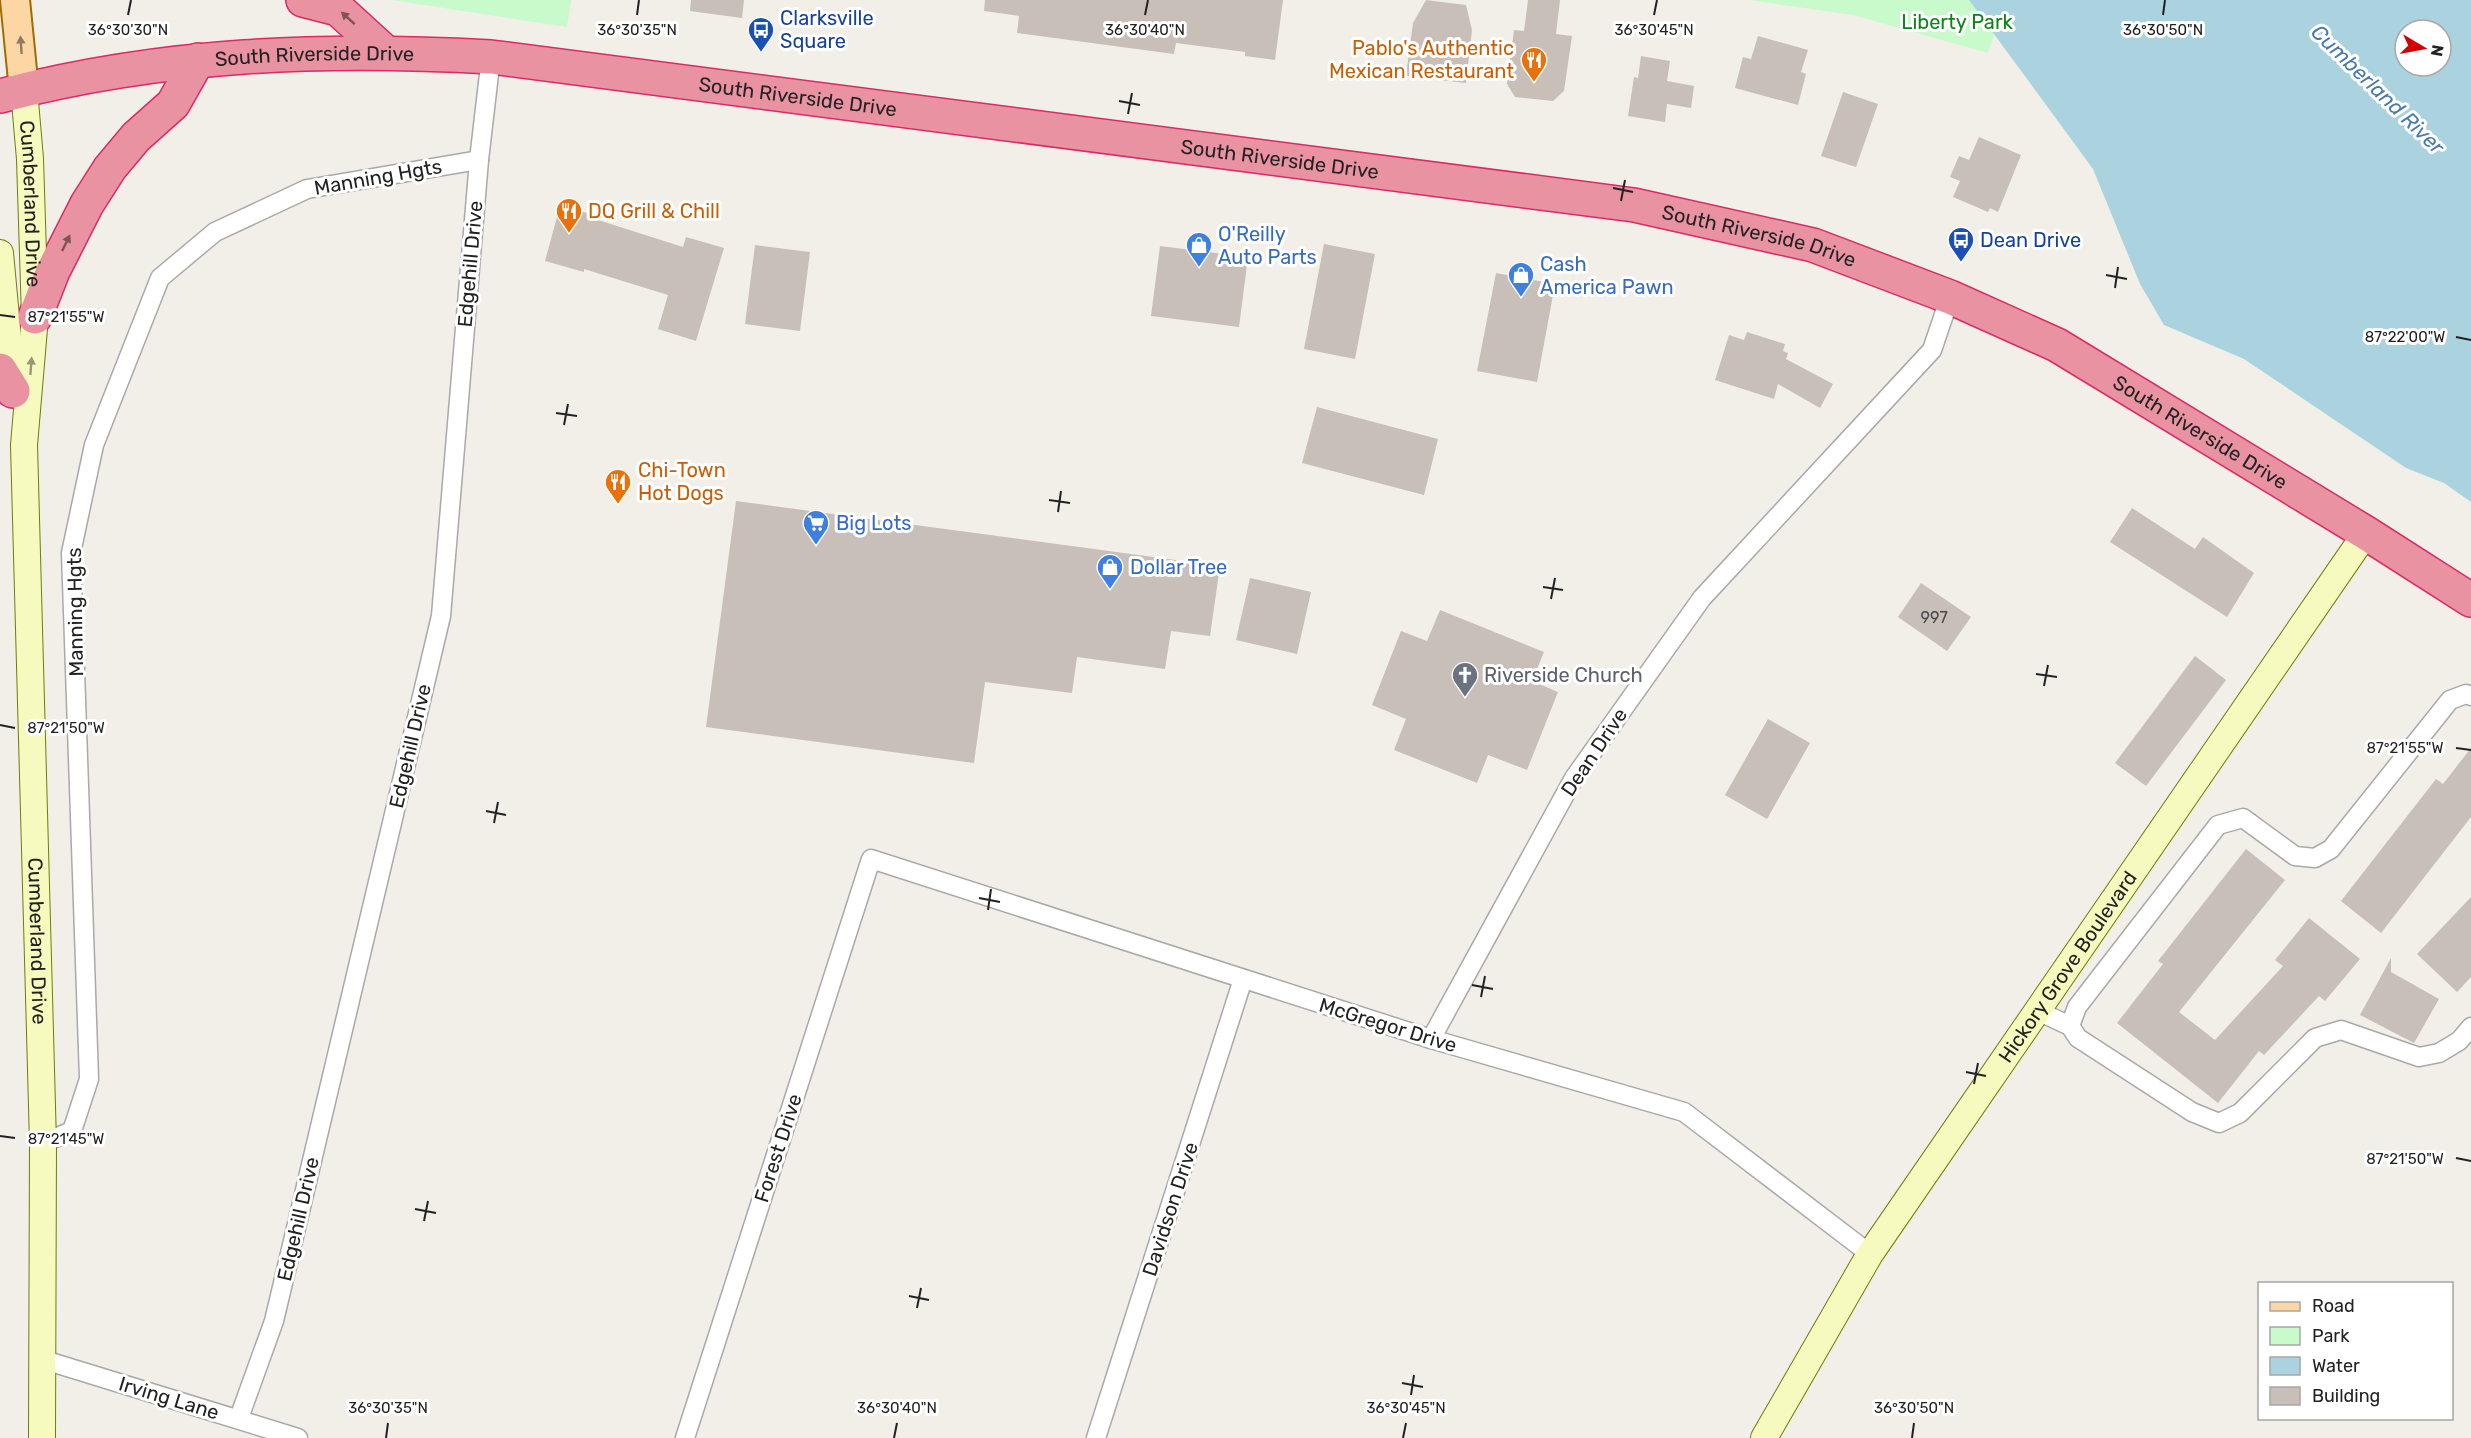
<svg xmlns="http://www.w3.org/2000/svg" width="2471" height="1438" font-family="Rubik,sans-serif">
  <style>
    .park { fill: #c8facc }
    .water { fill: #aad3df; fill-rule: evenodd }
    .building { fill: #c7bfb8 }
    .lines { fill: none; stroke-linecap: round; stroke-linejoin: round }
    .street-casing { stroke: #a9a9a9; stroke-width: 21 }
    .secondary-casing { stroke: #707d05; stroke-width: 28 }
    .primary-casing { stroke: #a06b00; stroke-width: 32 }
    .highway-casing { stroke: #dc2a67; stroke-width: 36 }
    .street { stroke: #fff; stroke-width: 18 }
    .secondary { stroke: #f7fabf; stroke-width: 26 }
    .primary { stroke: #fcd6a4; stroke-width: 28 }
    .highway { stroke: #e892a2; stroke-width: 33 }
    .oneway { fill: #7b545c }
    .oneway2 { fill: #8f7c63 }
    .oneway3 { fill: #979978 }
    .ticks { fill: none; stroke: #222; stroke-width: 2 }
    .labels { text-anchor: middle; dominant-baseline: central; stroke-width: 6; stroke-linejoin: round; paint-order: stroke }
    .number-label { font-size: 16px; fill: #4b4948 }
    .transit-label { font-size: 20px; fill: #164399; stroke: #fff; text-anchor: start }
    .park-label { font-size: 20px; fill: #0c8416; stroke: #fff }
    .food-label { font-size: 20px; fill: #c56008; stroke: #fff; text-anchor: start }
    .street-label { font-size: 20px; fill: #222; stroke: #fff }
    .shop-label { font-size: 20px; fill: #366cbe; stroke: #fff; text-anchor: start }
    .worship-label { font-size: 20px; fill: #5b616d; stroke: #fff; text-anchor: start }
    .water-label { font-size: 21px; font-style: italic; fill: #4a7aab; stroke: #fff }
    .ticks-label { font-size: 15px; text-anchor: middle; fill: #222; stroke: #fff; stroke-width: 6; stroke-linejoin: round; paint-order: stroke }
  </style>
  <rect width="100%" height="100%" fill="#f2efe9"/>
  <g class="park">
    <polygon points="392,0 571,0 567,27"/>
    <polygon points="1749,0 1969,0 1995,32 1988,53 1853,15"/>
  </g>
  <path class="water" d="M 1969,0 L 2471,0 L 2471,502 L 2444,483 L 2406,468 L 2244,359 L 2164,325 L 2140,284 L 2093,169 ZM 2405,30 L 2441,30 L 2441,66 L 2405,66 Z"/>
  <g class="building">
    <polygon points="691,0 744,0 742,18 690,11"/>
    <polygon points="985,0 1283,0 1275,60 1245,56 1245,52 1176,43 1174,54 1017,33 1019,16 984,11"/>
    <polygon points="1426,0 1466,5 1472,30 1466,83 1406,76 1413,23"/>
    <polygon points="1528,0 1560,0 1556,34 1572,36 1564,91 1553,101 1515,97 1507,84 1514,30 1524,31"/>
    <polygon points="1758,36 1808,50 1801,72 1806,74 1798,105 1735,88 1743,57 1751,59"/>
    <polygon points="1641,56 1670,61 1667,81 1694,86 1691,108 1667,104 1665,122 1628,116 1634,77 1638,78"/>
    <polygon points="1843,92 1878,104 1856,167 1821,156"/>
    <polygon points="1979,137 2021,155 1998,212 1990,208 1988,212 1953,197 1960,181 1950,177 1959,156 1969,160"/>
    <polygon points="560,206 599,216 598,220 683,247 686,237 724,248 696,341 658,329 668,295 584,269 584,272 545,261"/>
    <polygon points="1324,244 1375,254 1355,359 1304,349"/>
    <polygon points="755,245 810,252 800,331 745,324"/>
    <polygon points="1160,246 1248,257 1239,327 1151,316"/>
    <polygon points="1496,273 1555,284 1537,382 1477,371"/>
    <polygon points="1747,332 1785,344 1783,351 1788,353 1786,359 1833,384 1820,408 1778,384 1774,399 1715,380 1729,335 1744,340"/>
    <polygon points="1317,407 1438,439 1424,495 1302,463"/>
    <polygon points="736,501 1220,566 1210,636 1171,631 1165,669 1077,657 1072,693 985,682 974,763 706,727"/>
    <polygon points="2132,508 2195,549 2203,537 2254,573 2227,617 2110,542"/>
    <polygon points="1250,578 1311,592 1297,654 1236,640"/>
    <polygon points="1921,583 1971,617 1947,651 1898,617"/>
    <polygon points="1440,610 1544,652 1532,681 1558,692 1527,770 1488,755 1477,783 1394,750 1406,719 1372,705 1401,631 1427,641"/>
    <polygon points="2195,656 2226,680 2146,786 2115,763"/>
    <polygon points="1768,719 1810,743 1767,819 1725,795"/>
    <polygon points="2471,748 2471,817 2381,933 2341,901 2436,779 2443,784"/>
    <polygon points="2246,849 2285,880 2179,1012 2215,1040 2283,966 2275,960 2309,918 2360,959 2325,1001 2319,996 2264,1055 2259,1051 2218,1103 2117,1023 2163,964 2158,961"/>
    <polygon points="2471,897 2471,977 2457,992 2417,954"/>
    <polygon points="2391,958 2391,972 2439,999 2414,1043 2360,1015"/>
  </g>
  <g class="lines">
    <g class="street-casing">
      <g id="street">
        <polyline points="2038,1011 2070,1026 2078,1038 2192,1112 2219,1123 2240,1113 2315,1038 2341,1030 2419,1057 2439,1053 2459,1041 2471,1027"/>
        <polyline points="2070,1026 2077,1007 2218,825 2243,818 2295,856 2315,858 2331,849 2450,700 2466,694 2471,696"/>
        <polyline points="1431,1039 1574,778 1702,598 1932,350 1950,297"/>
        <polyline points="43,1143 72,1131 89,1079 71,553 94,445 160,278 215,232 307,189 479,160"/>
        <polyline points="41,1359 298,1438"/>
        <polyline points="239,1418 274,1321 441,616 479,160 491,57"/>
        <polyline points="685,1438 871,859 1431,1039 1684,1112 1870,1254"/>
        <polyline points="1096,1438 1243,979"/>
      </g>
    </g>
    <g class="secondary-casing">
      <g id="secondary">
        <path id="s1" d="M 24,90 L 30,159 L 35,317 L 24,445 L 43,1143 L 42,1438"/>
        <polyline points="0,253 13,392"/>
        <path id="s2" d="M 1764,1438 L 1870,1254 L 2366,533"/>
      </g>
    </g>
    <g class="primary-casing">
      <polyline id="primary" points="15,0 24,90"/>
    </g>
    <g class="highway-casing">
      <g id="highway">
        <polyline points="303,0 338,9 384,51"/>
        <path id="s3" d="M 0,96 C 164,53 323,48 491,57 L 1634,205 L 1813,245 L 1950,297 L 2057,345 L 2366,533 L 2471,600"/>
        <polyline points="35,317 53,271 87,204 110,168 136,137 173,104 198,60"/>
        <polyline points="0,370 13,391"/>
      </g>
    </g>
    <use href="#street" class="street"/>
    <use href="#secondary" class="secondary"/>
    <use href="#primary" class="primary"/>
    <use href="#highway" class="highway"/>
  </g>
  <defs><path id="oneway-solid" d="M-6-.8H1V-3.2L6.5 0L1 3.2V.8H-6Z" transform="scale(1.5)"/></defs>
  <g class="oneway">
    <use href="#oneway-solid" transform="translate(348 18) rotate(-138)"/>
    <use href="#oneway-solid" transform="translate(66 243) rotate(-64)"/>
  </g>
  <use class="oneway2" href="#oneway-solid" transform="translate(21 45) rotate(-94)"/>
  <use class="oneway3" href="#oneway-solid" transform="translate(31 366) rotate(-86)"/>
  <path class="ticks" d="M 128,15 L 131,0M 637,15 L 639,0M 1145,15 L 1148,0M 1654,15 L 1657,0M 2163,15 L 2165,0M 1119,101 L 1140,105M 1128,114 L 1132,93M 1613,188 L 1633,192M 1621,201 L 1625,180M 2106,275 L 2127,279M 2115,288 L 2118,267M 0,315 L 15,317M 2456,337 L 2471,340M 556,413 L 577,416M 564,425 L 568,404M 1049,500 L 1070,503M 1058,512 L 1061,491M 1543,587 L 1563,590M 1551,599 L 1555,578M 2036,674 L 2057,677M 2044,686 L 2048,665M 0,725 L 15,728M 2456,748 L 2471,750M 486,811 L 506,815M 494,823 L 498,802M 979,898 L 1000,902M 988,910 L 991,889M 1472,985 L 1493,989M 1481,997 L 1485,976M 1966,1072 L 1986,1076M 1974,1084 L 1978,1063M 0,1136 L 15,1138M 2456,1158 L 2471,1161M 415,1209 L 436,1213M 424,1221 L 428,1201M 909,1296 L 929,1300M 917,1308 L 921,1288M 1402,1383 L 1423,1387M 1411,1395 L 1414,1375M 386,1438 L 388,1423M 894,1438 L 897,1423M 1403,1438 L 1406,1423M 1912,1438 L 1914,1423"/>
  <defs>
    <g id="bus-pin" transform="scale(1.35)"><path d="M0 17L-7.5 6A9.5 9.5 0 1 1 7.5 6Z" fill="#1a4fb4" stroke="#fff"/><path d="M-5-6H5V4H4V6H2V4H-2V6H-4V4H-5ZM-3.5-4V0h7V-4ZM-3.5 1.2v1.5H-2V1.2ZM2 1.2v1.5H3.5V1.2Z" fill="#fff"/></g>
    <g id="restaurant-pin" transform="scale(1.35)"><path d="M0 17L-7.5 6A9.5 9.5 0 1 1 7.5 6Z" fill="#e8710a" stroke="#fff"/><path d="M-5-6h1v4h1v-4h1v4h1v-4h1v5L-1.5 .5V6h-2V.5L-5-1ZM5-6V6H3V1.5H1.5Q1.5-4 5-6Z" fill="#fff"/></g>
    <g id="shop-pin" transform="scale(1.35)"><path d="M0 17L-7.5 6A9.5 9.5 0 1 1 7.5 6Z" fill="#3f7fe0" stroke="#fff"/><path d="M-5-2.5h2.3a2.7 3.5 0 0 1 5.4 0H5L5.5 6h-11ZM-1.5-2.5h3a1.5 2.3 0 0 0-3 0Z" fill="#fff"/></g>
    <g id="supermarket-pin" transform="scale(1.35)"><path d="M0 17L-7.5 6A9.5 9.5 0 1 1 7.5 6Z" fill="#3f7fe0" stroke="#fff"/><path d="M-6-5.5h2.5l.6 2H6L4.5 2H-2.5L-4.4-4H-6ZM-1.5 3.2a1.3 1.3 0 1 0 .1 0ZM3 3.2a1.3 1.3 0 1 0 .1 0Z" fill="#fff"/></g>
    <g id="church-pin" transform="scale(1.35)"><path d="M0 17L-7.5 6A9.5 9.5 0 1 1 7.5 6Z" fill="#6b7280" stroke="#fff"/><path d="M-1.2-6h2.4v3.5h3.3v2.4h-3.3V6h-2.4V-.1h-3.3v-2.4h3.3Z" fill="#fff"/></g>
  </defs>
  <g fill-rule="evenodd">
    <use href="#bus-pin" x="761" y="30"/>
    <use href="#restaurant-pin" x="1534" y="60"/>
    <use href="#restaurant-pin" x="569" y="211"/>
    <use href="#bus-pin" x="1961" y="240"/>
    <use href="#shop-pin" x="1199" y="245"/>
    <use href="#shop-pin" x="1521" y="275"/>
    <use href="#restaurant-pin" x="618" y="482"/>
    <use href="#supermarket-pin" x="816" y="523"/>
    <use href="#shop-pin" x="1110" y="567"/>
    <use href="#church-pin" x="1465" y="675"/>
  </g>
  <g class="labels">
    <g class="number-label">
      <text x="1934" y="617">997</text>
    </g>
    <g class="transit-label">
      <text x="780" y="18">Clarksville<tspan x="780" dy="23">Square</tspan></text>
      <text x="1980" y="240">Dean Drive</text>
    </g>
    <g class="park-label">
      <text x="1957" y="22">Liberty Park</text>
    </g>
    <g class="food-label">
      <text x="1514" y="48" text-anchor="end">Pablo's Authentic<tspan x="1514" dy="23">Mexican Restaurant</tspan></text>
      <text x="588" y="211">DQ Grill &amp; Chill</text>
      <text x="638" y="470">Chi-Town<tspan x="638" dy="23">Hot Dogs</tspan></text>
    </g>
    <g class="street-label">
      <text stroke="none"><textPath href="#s3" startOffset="318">South Riverside Drive</textPath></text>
      <text stroke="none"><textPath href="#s3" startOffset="804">South Riverside Drive</textPath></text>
      <text stroke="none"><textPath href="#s3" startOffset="1290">South Riverside Drive</textPath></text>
      <text transform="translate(378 177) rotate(-10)">Manning Hgts</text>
      <text stroke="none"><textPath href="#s1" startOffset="114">Cumberland Drive</textPath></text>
      <text stroke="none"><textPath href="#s3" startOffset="1776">South Riverside Drive</textPath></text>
      <text transform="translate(470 264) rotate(-85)">Edgehill Drive</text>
      <text stroke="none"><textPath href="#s3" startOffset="2262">South Riverside Drive</textPath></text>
      <text transform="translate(75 612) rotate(-91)">Manning Hgts</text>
      <text transform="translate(410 746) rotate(-77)">Edgehill Drive</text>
      <text transform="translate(1594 752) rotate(-56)">Dean Drive</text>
      <text stroke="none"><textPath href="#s1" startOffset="852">Cumberland Drive</textPath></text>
      <text stroke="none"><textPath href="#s2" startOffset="561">Hickory Grove Boulevard</textPath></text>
      <text transform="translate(1388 1025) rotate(17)">McGregor Drive</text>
      <text transform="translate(778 1148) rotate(-72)">Forest Drive</text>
      <text transform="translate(1170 1209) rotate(-72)">Davidson Drive</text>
      <text transform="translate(298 1219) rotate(-77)">Edgehill Drive</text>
      <text transform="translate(169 1398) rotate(17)">Irving Lane</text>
    </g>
    <g class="shop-label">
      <text x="1218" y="234">O'Reilly<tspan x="1218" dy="23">Auto Parts</tspan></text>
      <text x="1540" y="264">Cash<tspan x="1540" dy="23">America Pawn</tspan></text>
      <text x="836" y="523">Big Lots</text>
      <text x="1130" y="567">Dollar Tree</text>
    </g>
    <g class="worship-label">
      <text x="1484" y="675">Riverside Church</text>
    </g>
    <g class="water-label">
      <text transform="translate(2378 89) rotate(44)">Cumberland River</text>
    </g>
  </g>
  <g class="ticks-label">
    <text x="128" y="35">36°30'30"N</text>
    <text x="637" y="35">36°30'35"N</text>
    <text x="1145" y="35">36°30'40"N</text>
    <text x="1654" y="35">36°30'45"N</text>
    <text x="2163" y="35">36°30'50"N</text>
    <text x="66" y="322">87°21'55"W</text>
    <text x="2405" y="342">87°22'00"W</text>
    <text x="66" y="733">87°21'50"W</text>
    <text x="2405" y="753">87°21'55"W</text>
    <text x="66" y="1144">87°21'45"W</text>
    <text x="2405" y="1164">87°21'50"W</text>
    <text x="388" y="1413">36°30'35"N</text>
    <text x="897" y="1413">36°30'40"N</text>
    <text x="1406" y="1413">36°30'45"N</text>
    <text x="1914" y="1413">36°30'50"N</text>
  </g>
  <rect x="2258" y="1282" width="195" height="138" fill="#ffffff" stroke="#a7a7a7" stroke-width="1.5"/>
  <rect x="2270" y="1302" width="30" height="9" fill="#fcd6a4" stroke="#a7a7a7" stroke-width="1.5"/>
  <text x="2312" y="1312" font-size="18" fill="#222222">Road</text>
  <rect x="2270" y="1327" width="30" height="18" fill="#c8facc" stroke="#a7a7a7" stroke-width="1.5"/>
  <text x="2312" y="1342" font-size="18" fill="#222222">Park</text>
  <rect x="2270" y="1357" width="30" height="18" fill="#aad3df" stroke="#a7a7a7" stroke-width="1.5"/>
  <text x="2312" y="1372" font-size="18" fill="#222222">Water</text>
  <rect x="2270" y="1387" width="30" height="18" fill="#c7bfb8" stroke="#a7a7a7" stroke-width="1.5"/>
  <text x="2312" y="1402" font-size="18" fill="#222222">Building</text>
  <g transform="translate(2423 48) rotate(100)"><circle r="28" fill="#ffffff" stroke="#a7a7a7" stroke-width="1.5"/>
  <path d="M0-4.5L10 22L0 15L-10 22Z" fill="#d40000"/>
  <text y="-9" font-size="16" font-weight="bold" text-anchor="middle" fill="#222222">N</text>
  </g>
</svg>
